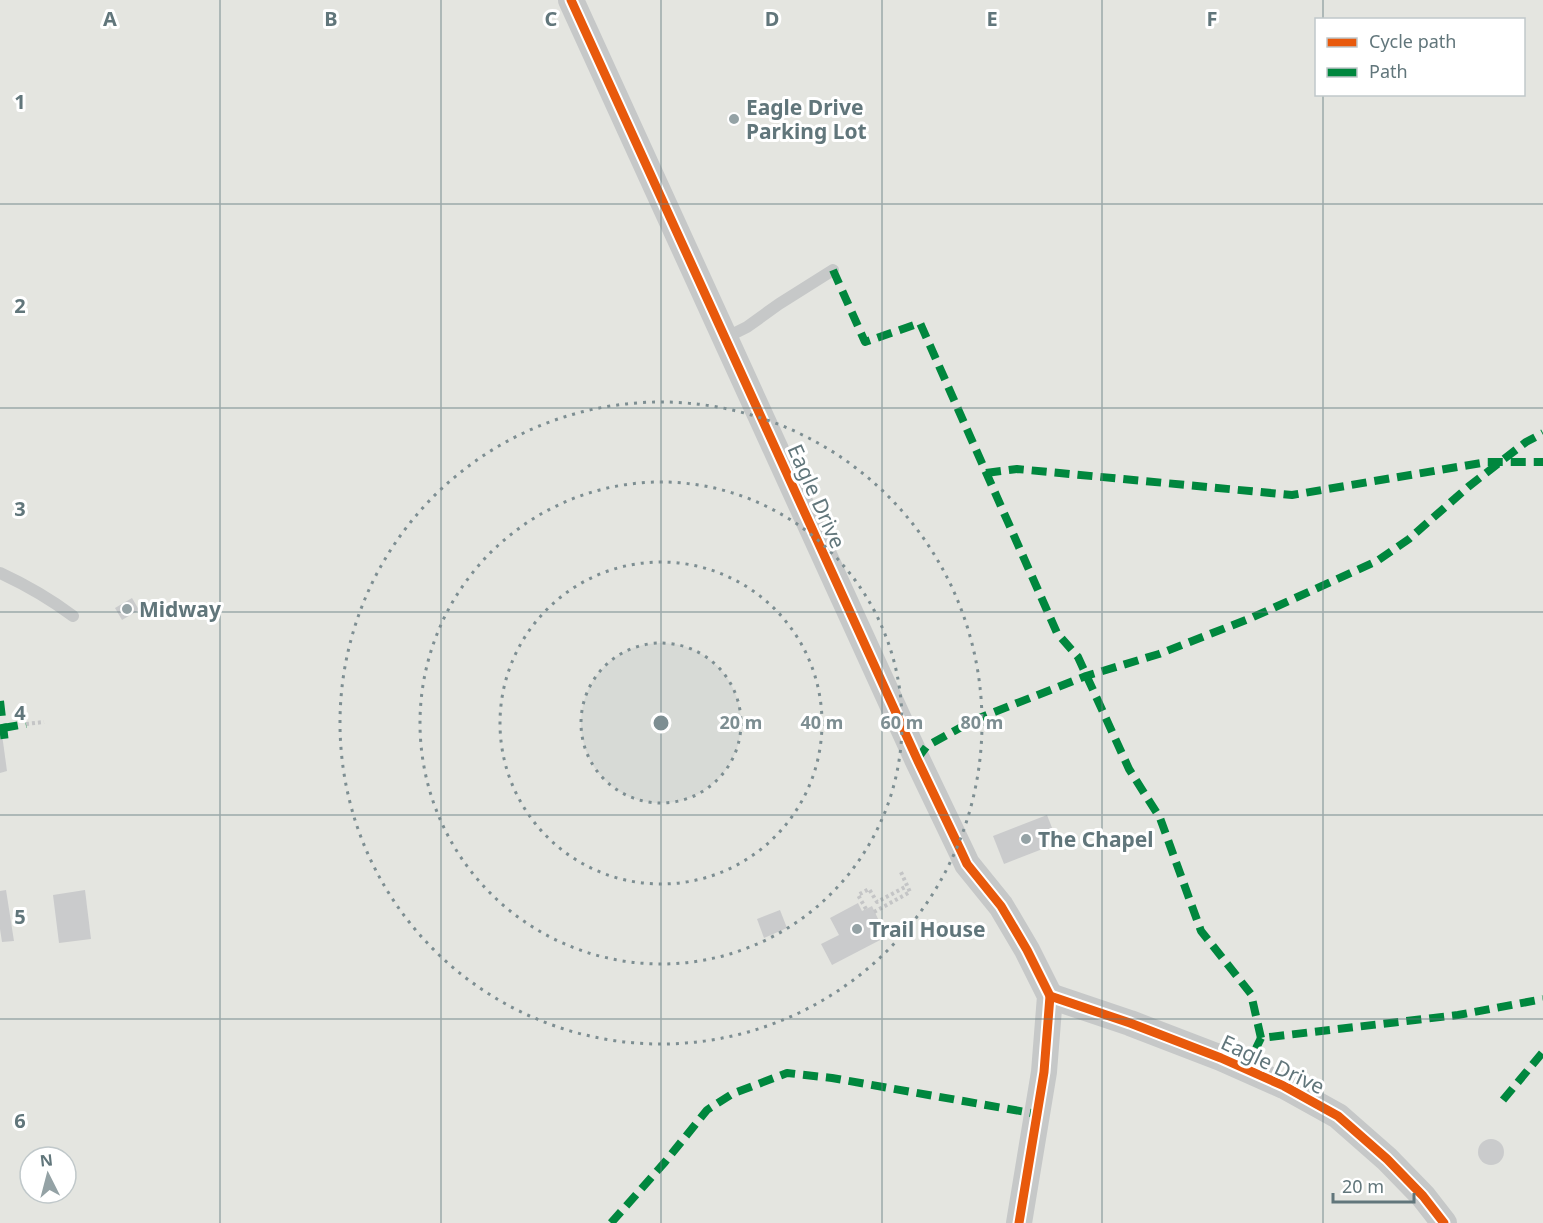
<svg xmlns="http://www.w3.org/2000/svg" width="1543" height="1223" font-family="'Noto Sans',sans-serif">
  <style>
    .green { fill: #e4e5e0; fill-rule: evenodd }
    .building { fill: #cacbcc }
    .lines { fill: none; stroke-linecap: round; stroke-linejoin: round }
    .path { stroke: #c4c5c6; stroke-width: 4; stroke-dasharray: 3 3; stroke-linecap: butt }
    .service { stroke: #c6c8c8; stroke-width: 12 }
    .minor { stroke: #c6c8c8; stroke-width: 26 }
    .quiet { stroke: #00873e; stroke-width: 8; stroke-dasharray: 15 8; stroke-linecap: butt }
    .cycleway-casing { stroke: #fff; stroke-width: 13 }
    .cycleway { stroke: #e8590c; stroke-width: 9 }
    .grid { fill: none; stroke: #61767b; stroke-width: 1.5; stroke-opacity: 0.55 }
    .ring { fill: none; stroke: #7d8e92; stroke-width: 3; stroke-dasharray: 3 6 }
    .poi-dot { fill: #94a2a5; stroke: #fff; stroke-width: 2 }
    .labels { text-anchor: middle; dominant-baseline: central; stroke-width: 6; stroke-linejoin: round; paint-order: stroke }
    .poi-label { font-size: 21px; font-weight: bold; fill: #61767b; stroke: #fff; text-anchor: start }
    .street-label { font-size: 21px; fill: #61767b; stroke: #fff }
    .grid-label { font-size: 20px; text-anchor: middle; font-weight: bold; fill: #61767b; stroke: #fff; stroke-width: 6; stroke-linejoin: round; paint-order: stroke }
    .centre { fill: #7d8e92; stroke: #fff; stroke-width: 3 }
    .ring-label { font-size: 18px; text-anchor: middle; font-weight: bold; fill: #7d8e92; stroke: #fff; stroke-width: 6; stroke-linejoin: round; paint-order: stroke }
  </style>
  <rect width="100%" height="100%" fill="#f4f3f2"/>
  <path class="green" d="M 0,0 L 1543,0 L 1543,1223 L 0,1223 ZM 1316,20 L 1524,20 L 1524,94 L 1316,94 ZM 30,1157 L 66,1157 L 66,1193 L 30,1193 Z"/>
  <g class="building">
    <polygon points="132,598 139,610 122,620 115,608"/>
    <polygon points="0,727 1,727 7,771 0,773"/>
    <polygon points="1047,815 1058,843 1004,864 993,836"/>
    <polygon points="6,890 14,941 2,942 0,929 0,891"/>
    <polygon points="85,890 91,939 59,943 53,895"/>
    <polygon points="858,903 862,911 872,906 879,921 876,923 884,938 832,965 821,944 839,935 830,918"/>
    <polygon points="780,910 787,928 764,938 757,919"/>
    <circle cx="1491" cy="1152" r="13"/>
  </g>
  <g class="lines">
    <g class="path">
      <polyline points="26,724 44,722"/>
      <polyline points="866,909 858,895 869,889 877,902 907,886"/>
      <polyline points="874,912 910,892 900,870"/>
    </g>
    <g class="service">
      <polyline points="725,338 747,327 779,304 833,270"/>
      <path d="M 0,573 C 26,585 50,599 73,616"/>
    </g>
    <g class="minor">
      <polyline points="571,0 917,759 961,851 967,864 1001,906 1027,950 1050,996 1044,1072 1019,1223"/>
      <polyline points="1050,996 1130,1023 1221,1058 1284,1086 1338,1116 1387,1159 1423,1196 1444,1223"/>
    </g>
    <g class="quiet">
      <polyline points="833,270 865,342 920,323 1057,633 1078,657 1129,769 1160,818 1201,931 1251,994 1261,1038 1458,1015 1543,999"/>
      <polyline points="986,473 1017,469 1292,495 1487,462 1543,462"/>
      <polyline points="0,701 5,743"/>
      <polyline points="3,728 26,724"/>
      <polyline points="917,759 927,746 974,720 1086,676 1159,654 1251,618 1377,561 1409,539 1468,487 1526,442 1543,433"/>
      <polyline points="1246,1069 1261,1038"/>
      <polyline points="1503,1100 1543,1052"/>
      <polyline points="611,1223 665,1162 707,1110 732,1094 787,1073 832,1078 1037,1114"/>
    </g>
    <g class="cycleway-casing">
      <g id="cycleway">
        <polyline points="571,0 917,759 961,851 967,864 1001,906 1027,950 1050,996 1044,1072 1019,1223"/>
        <polyline points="1050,996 1130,1023 1221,1058 1284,1086 1338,1116 1387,1159 1423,1196 1444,1223"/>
      </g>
    </g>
    <use href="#cycleway" class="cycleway"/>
  </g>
  <path class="grid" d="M 220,0 L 220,1223M 441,0 L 441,1223M 661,0 L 661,1223M 882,0 L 882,1223M 1102,0 L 1102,1223M 1323,0 L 1323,20M 1323,94 L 1323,1223M 0,204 L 1543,204M 0,408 L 1543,408M 0,612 L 1543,612M 0,815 L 1543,815M 0,1019 L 1543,1019"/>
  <circle cx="661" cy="723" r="80" fill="#7d8e92" fill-opacity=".12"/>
  <g class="ring">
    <circle cx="661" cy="723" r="80"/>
    <circle cx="661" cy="723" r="161"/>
    <circle cx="661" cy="723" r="241"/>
    <circle cx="661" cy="723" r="321"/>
  </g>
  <g class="poi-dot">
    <circle cx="734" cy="119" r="6"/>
    <circle cx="127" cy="609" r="6"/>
    <circle cx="1026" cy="839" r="6"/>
    <circle cx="857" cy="929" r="6"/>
  </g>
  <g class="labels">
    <g class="poi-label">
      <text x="746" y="107">Eagle Drive<tspan x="746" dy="24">Parking Lot</tspan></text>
      <text x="139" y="609">Midway</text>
      <text x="1038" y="839">The Chapel</text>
      <text x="869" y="929">Trail House</text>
    </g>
    <g class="street-label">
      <text transform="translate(817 496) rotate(66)">Eagle Drive</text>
      <text transform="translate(1273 1064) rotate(25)">Eagle Drive</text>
    </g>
  </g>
  <g class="grid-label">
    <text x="110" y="26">A</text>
    <text x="331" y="26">B</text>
    <text x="551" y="26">C</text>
    <text x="772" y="26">D</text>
    <text x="992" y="26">E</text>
    <text x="1212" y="26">F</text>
    <text x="20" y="109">1</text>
    <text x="20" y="313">2</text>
    <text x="20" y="516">3</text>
    <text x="20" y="720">4</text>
    <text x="20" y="924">5</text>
    <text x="20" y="1128">6</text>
  </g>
  <circle cx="661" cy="723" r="9" class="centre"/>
  <g class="ring-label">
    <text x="741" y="729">20 m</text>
    <text x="822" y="729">40 m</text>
    <text x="902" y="729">60 m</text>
    <text x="982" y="729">80 m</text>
  </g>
  <rect x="1315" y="18" width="210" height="78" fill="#ffffff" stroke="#c0c8ca" stroke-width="1.5"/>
  <rect x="1327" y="38" width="30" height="9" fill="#e8590c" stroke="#c0c8ca" stroke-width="1.5"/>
  <text x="1369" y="48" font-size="18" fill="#61767b">Cycle path</text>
  <rect x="1327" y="68" width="30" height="9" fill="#00873e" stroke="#c0c8ca" stroke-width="1.5"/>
  <text x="1369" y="78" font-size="18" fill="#61767b">Path</text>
  <g transform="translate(48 1175) rotate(354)"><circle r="28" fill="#ffffff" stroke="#c0c8ca" stroke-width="1.5"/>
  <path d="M0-4.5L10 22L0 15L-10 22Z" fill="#94a2a5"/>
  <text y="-9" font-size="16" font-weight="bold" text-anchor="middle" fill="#61767b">N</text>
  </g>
  <path d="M1333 1193v9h81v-9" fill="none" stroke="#61767b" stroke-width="3"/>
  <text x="1342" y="1193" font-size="18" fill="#61767b" stroke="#ffffff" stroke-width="4.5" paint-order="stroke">20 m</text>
</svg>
